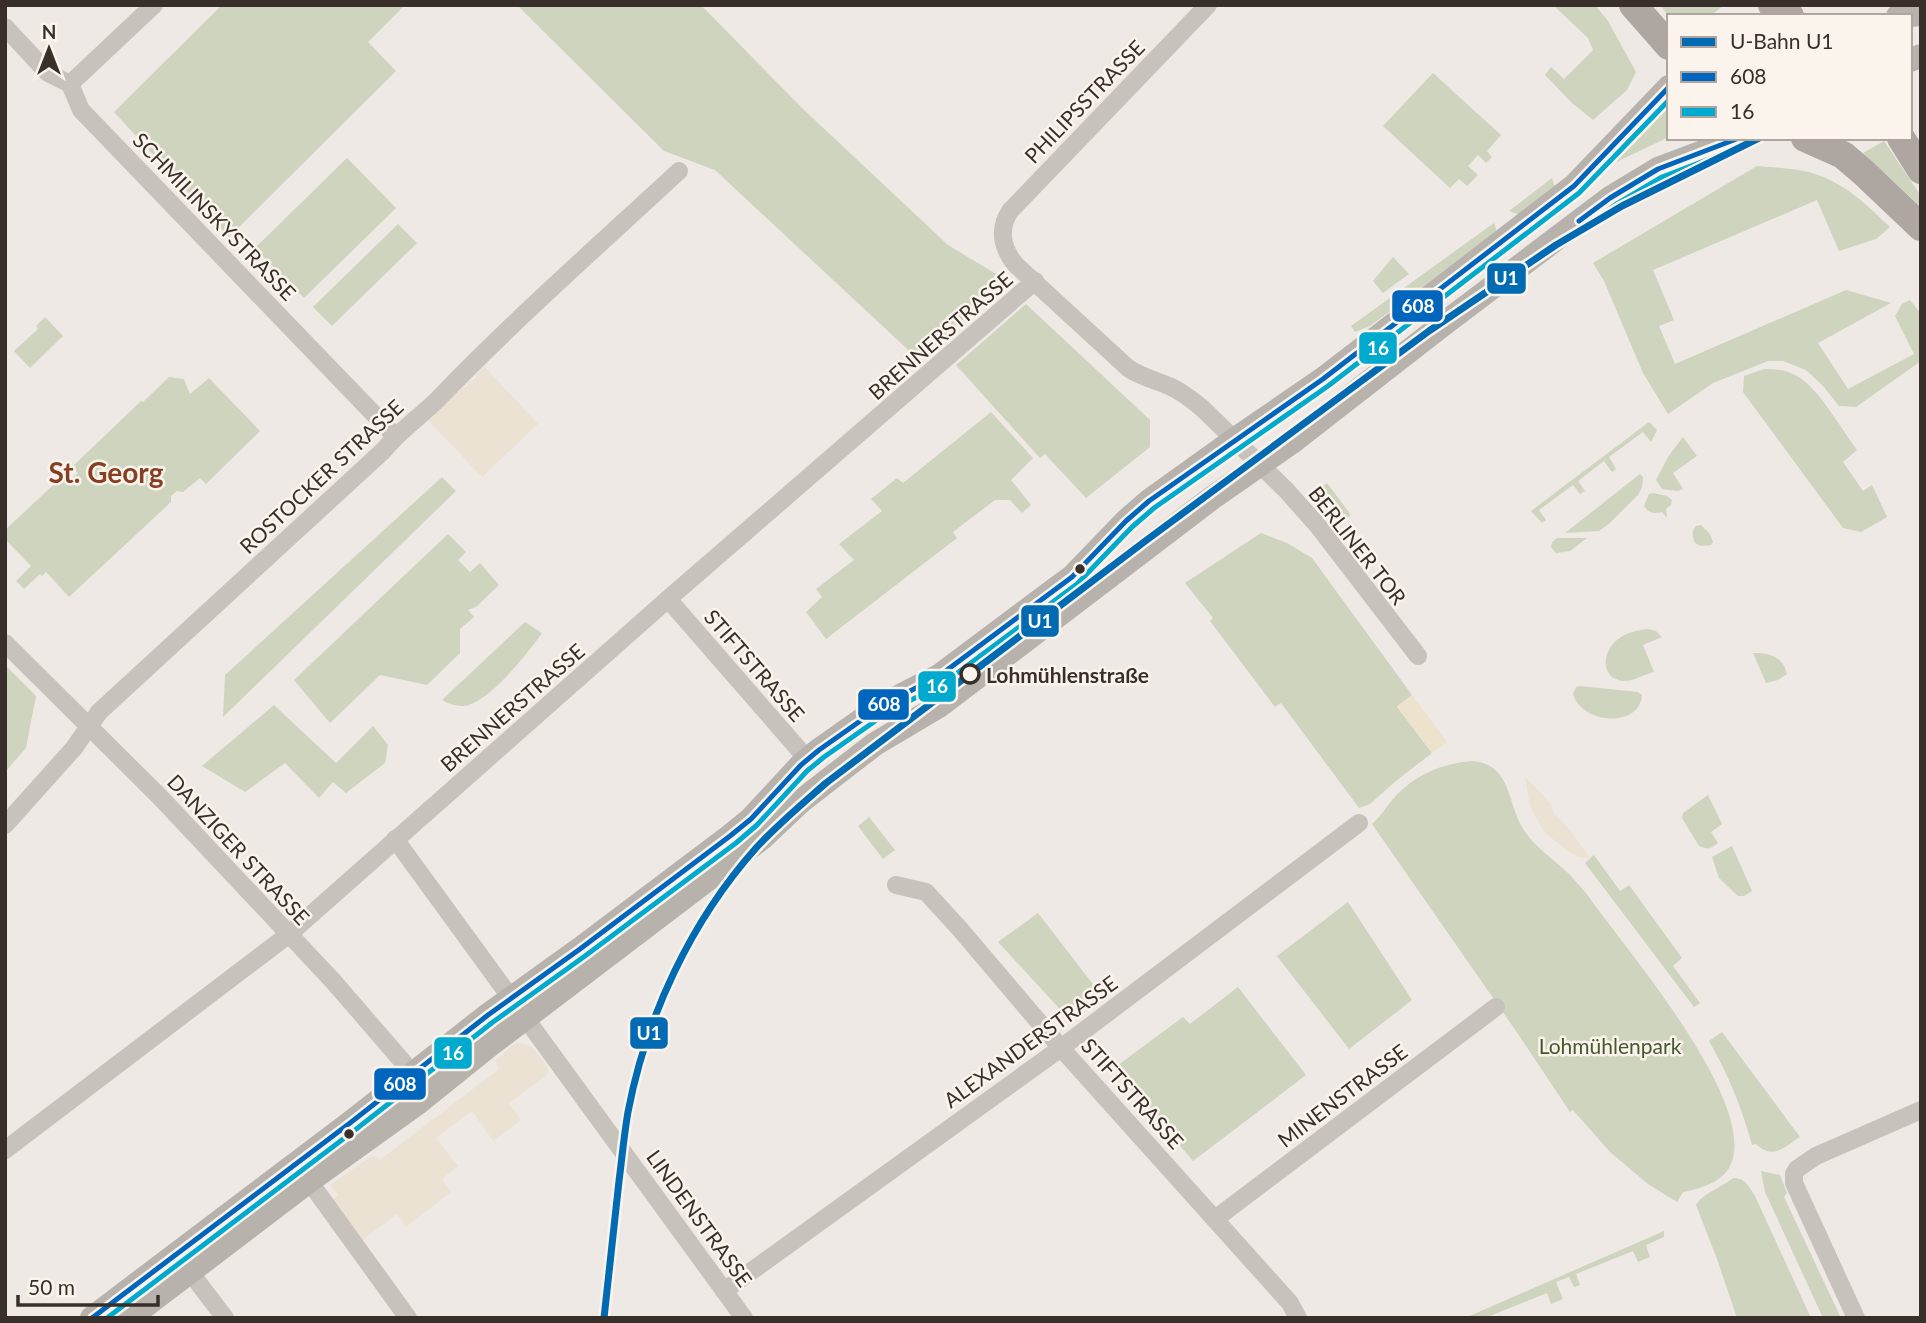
<svg xmlns="http://www.w3.org/2000/svg" width="1926" height="1323" font-family="Lato,sans-serif">
  <style>
    .green { fill: #cfd4be }
    .sand { fill: #ede2cb }
    .plaza { fill: #ece2d4 }
    .lines { fill: none; stroke-linecap: round; stroke-linejoin: round }
    .street { stroke: #c8c2bc; stroke-width: 18 }
    .secondary { stroke: #b8b2ad; stroke-width: 24 }
    .primary { stroke: #ada6a1; stroke-width: 28 }
    .bus-1-casing { stroke: #faf4ec; stroke-width: 10 }
    .bus-2-casing { stroke: #faf4ec; stroke-width: 10 }
    .bus-1 { stroke: #0065bd; stroke-width: 5 }
    .bus-2 { stroke: #00a9ce; stroke-width: 5 }
    .metro-1-casing { stroke: #faf4ec; stroke-width: 12 }
    .metro-1 { stroke: #006ab3; stroke-width: 7 }
    .bus-dot { fill: #392f2a; stroke: #faf4ec; stroke-width: 2.5 }
    .stop-dot { fill: #faf4ec; stroke: #392f2a; stroke-width: 3.5 }
    .labels { text-anchor: middle; dominant-baseline: central; stroke-width: 5; stroke-linejoin: round; paint-order: stroke }
    .street-label { font-size: 21px; fill: #392f2a; stroke: #faf4ec }
    .stop-label { font-size: 21px; font-weight: bold; fill: #392f2a; stroke: #faf4ec; text-anchor: start }
    .park-label { font-size: 21px; fill: #47572e; stroke: #faf4ec }
    .district-label { font-size: 28px; font-weight: bold; fill: #873f24; stroke: #faf4ec }
    .line-badge { stroke: #faf4ec; stroke-width: 2.5 }
    .badge-label { font-size: 19px; text-anchor: middle; font-weight: bold; fill: #fff }
  </style>
  <rect width="100%" height="100%" fill="#eee9e4"/>
  <g class="green">
    <polygon points="222,5 405,5 368,42 396,71 229,237 114,112"/>
    <polygon points="517,5 701,5 801,107 948,245 1006,280 919,360 715,170 664,151"/>
    <polygon points="1553,5 1595,5 1608,21 1636,72 1627,90 1593,120 1572,103 1545,75 1551,67 1564,79 1593,50 1588,38"/>
    <polygon points="1660,5 1724,5 1710,16 1669,16"/>
    <polygon points="1433,73 1501,135 1487,151 1492,157 1486,163 1478,155 1468,166 1478,175 1467,186 1459,179 1450,188 1383,126"/>
    <polygon points="1669,107 1669,137 1614,163"/>
    <polygon points="1884,141 1921,196 1921,207 1863,153"/>
    <polygon points="347,158 396,208 304,298 255,248"/>
    <path d="M 1757,166 C 1777,168 1799,168 1818,175 C 1847,185 1868,206 1890,227 L 1876,239 L 1839,251 L 1817,200 L 1653,270 L 1674,320 L 1659,326 L 1675,364 L 1846,290 L 1891,303 L 1818,343 L 1848,389 L 1914,354 L 1895,316 L 1902,304 L 1910,300 L 1921,314 L 1921,361 L 1856,407 L 1839,406 L 1823,386 L 1806,370 L 1783,361 L 1768,361 L 1713,383 L 1668,414 L 1643,373 L 1604,281 L 1593,263 Z"/>
    <polygon points="1552,178 1555,188 1520,215 1509,211"/>
    <polygon points="1494,223 1497,232 1370,326 1355,332 1351,326"/>
    <polygon points="398,224 417,243 332,326 313,307"/>
    <polygon points="1393,257 1409,274 1383,293 1373,281"/>
    <polygon points="1026,304 1150,420 1150,447 1086,498 1045,454 1040,458 956,365"/>
    <polygon points="45,317 63,336 30,368 14,351 38,329 36,326"/>
    <path d="M 1764,369 C 1776,369 1787,370 1797,376 C 1818,387 1842,430 1857,450 L 1843,462 L 1863,491 L 1872,485 L 1887,517 L 1861,532 L 1843,528 L 1743,392 L 1744,376 Z"/>
    <polygon points="169,377 184,379 190,394 209,378 260,431 206,484 200,478 183,492 177,491 171,496 171,502 69,597 46,572 42,576 40,574 24,589 16,581 31,566 5,539 5,530 65,474 70,480 78,473 72,467 141,401 143,402"/>
    <polygon points="991,412 1033,458 1011,480 1031,505 1022,513 1010,500 995,500 953,532 957,538 826,639 806,612 822,597 816,589 854,560 839,544 882,511 871,499 897,478 903,483"/>
    <polygon points="1649,422 1657,430 1651,442 1643,432 1609,457 1616,469 1612,472 1604,461 1578,481 1585,491 1580,494 1573,485 1539,510 1546,520 1542,523 1531,511"/>
    <polygon points="1683,437 1697,456 1673,473 1683,489 1678,491 1662,489 1656,480 1668,457"/>
    <polygon points="1640,474 1643,477 1642,487 1638,495 1610,523 1599,531 1565,533"/>
    <polygon points="442,477 456,491 223,717 225,675"/>
    <polygon points="1327,483 1351,515 1340,523 1316,491"/>
    <path d="M 1653,493 L 1667,496 L 1672,500 L 1671,505 L 1666,509 L 1667,518 L 1662,512 C 1653,514 1649,513 1644,506 L 1649,494 Z"/>
    <path d="M 1701,525 L 1710,534 L 1713,542 L 1711,545 L 1702,546 L 1696,544 C 1692,537 1691,532 1696,526 Z"/>
    <polygon points="1261,533 1287,543 1312,558 1412,695 1397,707 1432,753 1396,781 1370,804 1359,808 1281,703 1275,707 1210,621 1213,618 1185,583"/>
    <polygon points="448,534 466,552 458,560 470,572 480,563 499,585 476,607 468,610 474,617 460,629 460,653 427,685 380,675 330,723 294,680"/>
    <polygon points="1557,538 1587,538 1570,551 1556,553 1551,547 1552,542"/>
    <path d="M 525,622 L 542,633 C 529,652 487,705 463,706 C 456,706 447,703 442,700 Z"/>
    <path d="M 1648,629 L 1656,631 L 1662,637 L 1643,645 L 1654,672 C 1644,674 1633,682 1623,681 C 1600,678 1602,652 1617,640 C 1625,633 1637,630 1648,629 Z"/>
    <path d="M 1753,653 C 1769,653 1783,656 1787,674 L 1778,680 L 1766,683 Z"/>
    <polygon points="5,665 36,696 26,748 5,772"/>
    <path d="M 1580,686 L 1638,692 L 1642,695 C 1640,728 1582,725 1573,694 L 1576,687 Z"/>
    <polygon points="274,705 336,763 373,726 388,745 385,763 346,793 333,782 319,798 285,763 245,792 202,766"/>
    <path d="M 1473,761 C 1511,765 1507,801 1522,827 C 1533,846 1552,858 1568,873 C 1574,879 1580,886 1586,893 C 1621,944 1764,1107 1729,1168 C 1720,1183 1699,1189 1683,1192 L 1677,1202 L 1648,1184 L 1610,1152 L 1573,1110 L 1570,1112 L 1516,1031 L 1372,824 C 1381,816 1386,807 1394,798 C 1414,775 1443,763 1473,761 Z"/>
    <path d="M 1708,795 L 1722,824 L 1711,832 L 1718,843 C 1711,849 1708,850 1699,846 L 1682,818 L 1683,813 Z"/>
    <polygon points="869,817 895,850 883,859 858,826"/>
    <polygon points="1732,846 1752,891 1744,896 1738,896 1719,878 1712,857"/>
    <polygon points="1594,855 1620,891 1629,885 1682,958 1673,966 1700,1003 1694,1007 1585,863"/>
    <polygon points="1348,902 1412,1000 1349,1049 1277,956"/>
    <polygon points="1038,913 1102,996 1069,1019 998,942"/>
    <polygon points="1238,987 1306,1075 1193,1161 1114,1068 1183,1017 1190,1024"/>
    <path d="M 1722,1032 L 1800,1137 C 1783,1148 1773,1160 1756,1144 L 1752,1145 C 1742,1108 1728,1074 1709,1041 Z"/>
    <polygon points="1761,1171 1780,1175 1787,1193 1784,1197 1841,1318 1823,1318 1765,1192"/>
    <path d="M 1733,1178 C 1745,1177 1749,1187 1755,1196 L 1811,1318 L 1737,1318 L 1717,1259 L 1696,1205 C 1702,1194 1722,1187 1733,1178 Z"/>
    <polygon points="1664,1231 1664,1237 1646,1245 1650,1257 1638,1262 1633,1251 1576,1274 1580,1285 1574,1287 1569,1277 1556,1282 1563,1299 1551,1304 1547,1293 1485,1318 1465,1318"/>
  </g>
  <polygon class="sand" points="1412,695 1447,742 1432,753 1397,706"/>
  <g class="plaza">
    <polygon points="484,366 538,424 482,477 426,418 474,379"/>
    <polygon points="1525,777 1551,804 1554,814 1566,825 1590,858 1578,857 1568,851 1544,832 1530,806"/>
    <polygon points="519,1043 526,1044 533,1048 549,1070 547,1075 509,1103 521,1120 493,1141 472,1111 436,1138 458,1166 442,1179 451,1192 406,1227 397,1214 361,1241 331,1201 338,1195 330,1185 370,1157 373,1156 381,1159 499,1069 495,1061 513,1045"/>
  </g>
  <g class="lines">
    <g class="street">
      <path d="M 1208,5 L 1010,211 C 998,229 1002,249 1016,265 L 1128,368 C 1141,377 1155,380 1169,386 C 1181,391 1191,399 1202,408 L 1286,490 L 1318,526 L 1418,656"/>
      <polyline points="5,27 48,73 70,84 81,110 395,436"/>
      <polyline points="70,84 154,5"/>
      <polyline points="668,599 808,760"/>
      <polyline points="5,643 160,797 333,981 403,1062 412,1075 415,1086"/>
      <path d="M 5,825 L 74,748 L 99,712 L 383,451 C 399,431 420,417 438,399 C 514,320 598,246 679,171"/>
      <polyline points="395,839 744,1318"/>
      <polyline points="896,885 926,892 959,928 1061,1048 1290,1303 1298,1318"/>
      <polyline points="5,1150 288,935 668,599 1035,281"/>
      <polyline points="309,1181 408,1318"/>
      <polyline points="1215,1219 1496,1007"/>
      <polyline points="190,1272 225,1318"/>
      <polyline points="724,1291 1061,1048 1359,823"/>
      <polyline points="1856,1318 1794,1183 1794,1174 1797,1169 1816,1156 1921,1110"/>
    </g>
    <g class="secondary">
      <polyline points="1898,16 1921,14"/>
      <polyline points="1910,60 1921,56"/>
      <polyline points="92,1318 350,1123 488,1015 580,949 730,836 751,819 801,765 819,750 883,705 939,676 1054,590 1072,577 1126,521 1149,501 1234,440 1323,379 1574,186 1669,87"/>
      <polyline points="129,1318 309,1181 419,1102 491,1044 762,838 800,802 836,774 875,744 939,706 1212,498 1292,442 1441,326 1610,198 1658,169 1740,138"/>
    </g>
    <g class="primary">
      <polyline points="1633,5 1669,46"/>
      <polyline points="1772,5 1790,16"/>
      <polyline points="1805,138 1843,155 1863,172 1921,227"/>
      <polyline points="1901,138 1921,170"/>
    </g>
    <g class="bus-1-casing">
      <g id="bus-1">
        <polyline points="1579,221 1610,198 1658,169 1739,138"/>
        <polyline points="92,1318 350,1123 488,1015 580,949 730,836 751,819 801,765 819,750 883,705 939,676 1072,577 1126,521 1149,501 1323,379 1574,186 1669,87"/>
      </g>
    </g>
    <g class="bus-2-casing">
      <g id="bus-2">
        <polyline points="1584,228 1615,205 1662,177 1743,146"/>
        <polyline points="107,1318 355,1130 493,1022 585,956 736,843 757,825 807,771 824,757 888,712 944,683 1077,584 1132,527 1154,508 1328,386 1579,193 1669,100"/>
      </g>
    </g>
    <use href="#bus-1" class="bus-1"/>
    <use href="#bus-2" class="bus-2"/>
    <g class="metro-1-casing">
      <path id="metro-1" d="M 604,1318 C 609,1272 614,1226 619,1181 C 622,1158 624,1135 628,1112 C 646,1017 691,921 756,848 C 778,824 802,804 826,783 L 1144,542 L 1429,331 L 1556,245 L 1622,206 L 1759,138"/>
    </g>
    <use href="#metro-1" class="metro-1"/>
  </g>
  <g class="bus-dot">
    <circle cx="1080" cy="569" r="6"/>
    <circle cx="349" cy="1134" r="6"/>
  </g>
  <circle class="stop-dot" cx="970" cy="674" r="9"/>
  <g class="labels">
    <g class="street-label">
      <text transform="translate(1084 101) rotate(-46)">PHILIPSSTRASSE</text>
      <text transform="translate(215 216) rotate(46)">SCHMILINSKYSTRASSE</text>
      <text transform="translate(940 335) rotate(-41)">BRENNERSTRASSE</text>
      <text transform="translate(321 476) rotate(-43)">ROSTOCKER STRASSE</text>
      <text transform="translate(1358 545) rotate(52)">BERLINER TOR</text>
      <text transform="translate(755 665) rotate(49)">STIFTSTRASSE</text>
      <text transform="translate(512 707) rotate(-41)">BRENNERSTRASSE</text>
      <text transform="translate(239 849) rotate(47)">DANZIGER STRASSE</text>
      <text transform="translate(1030 1041) rotate(-36)">ALEXANDERSTRASSE</text>
      <text transform="translate(1133 1093) rotate(48)">STIFTSTRASSE</text>
      <text transform="translate(1342 1095) rotate(-37)">MINENSTRASSE</text>
      <text transform="translate(700 1218) rotate(54)">LINDENSTRASSE</text>
    </g>
    <g class="stop-label">
      <text x="986" y="674">Lohmühlenstraße</text>
    </g>
    <g class="park-label">
      <text x="1610" y="1045">Lohmühlenpark</text>
    </g>
    <g class="district-label">
      <text x="106" y="472">St. Georg</text>
    </g>
  </g>
  <g class="line-badge">
    <rect x="1486" y="262" width="41" height="33" rx="7" fill="#006ab3"/>
    <rect x="1391" y="289" width="53" height="34" rx="7" fill="#0065bd"/>
    <rect x="1358" y="331" width="40" height="34" rx="7" fill="#00a9ce"/>
    <rect x="1020" y="604" width="40" height="34" rx="7" fill="#006ab3"/>
    <rect x="917" y="670" width="40" height="33" rx="7" fill="#00a9ce"/>
    <rect x="857" y="688" width="53" height="33" rx="7" fill="#0065bd"/>
    <rect x="629" y="1016" width="40" height="34" rx="7" fill="#006ab3"/>
    <rect x="433" y="1036" width="40" height="34" rx="7" fill="#00a9ce"/>
    <rect x="373" y="1067" width="54" height="34" rx="7" fill="#0065bd"/>
  </g>
  <g class="badge-label">
    <text x="1506" y="285">U1</text>
    <text x="1418" y="313">608</text>
    <text x="1378" y="355">16</text>
    <text x="1040" y="628">U1</text>
    <text x="937" y="693">16</text>
    <text x="884" y="711">608</text>
    <text x="649" y="1040">U1</text>
    <text x="453" y="1060">16</text>
    <text x="400" y="1091">608</text>
  </g>
  <rect width="1926" height="1323" fill="none" stroke="#392f2a" stroke-width="14"/>
  <rect x="1667" y="14" width="245" height="126" fill="#faf4ec" stroke="#ada59e" stroke-width="2"/>
  <rect x="1681" y="37" width="35" height="10" fill="#006ab3" stroke="#ada59e" stroke-width="2"/>
  <text x="1730" y="49" font-size="21" fill="#392f2a">U-Bahn U1</text>
  <rect x="1681" y="72" width="35" height="10" fill="#0065bd" stroke="#ada59e" stroke-width="2"/>
  <text x="1730" y="84" font-size="21" fill="#392f2a">608</text>
  <rect x="1681" y="107" width="35" height="10" fill="#00a9ce" stroke="#ada59e" stroke-width="2"/>
  <text x="1730" y="119" font-size="21" fill="#392f2a">16</text>
  <g transform="translate(49 49)" stroke="#faf4ec" stroke-width="5" paint-order="stroke">
  <path d="M0-5L12 26L0 18L-12 26Z" fill="#392f2a"/>
  <text y="-10" font-size="19" font-weight="bold" text-anchor="middle" fill="#392f2a">N</text>
  </g>
  <path d="M18 1295v10h140v-10" fill="none" stroke="#392f2a" stroke-width="3.5"/>
  <text x="28" y="1295" font-size="21" fill="#392f2a" stroke="#faf4ec" stroke-width="5" paint-order="stroke">50 m</text>
</svg>
